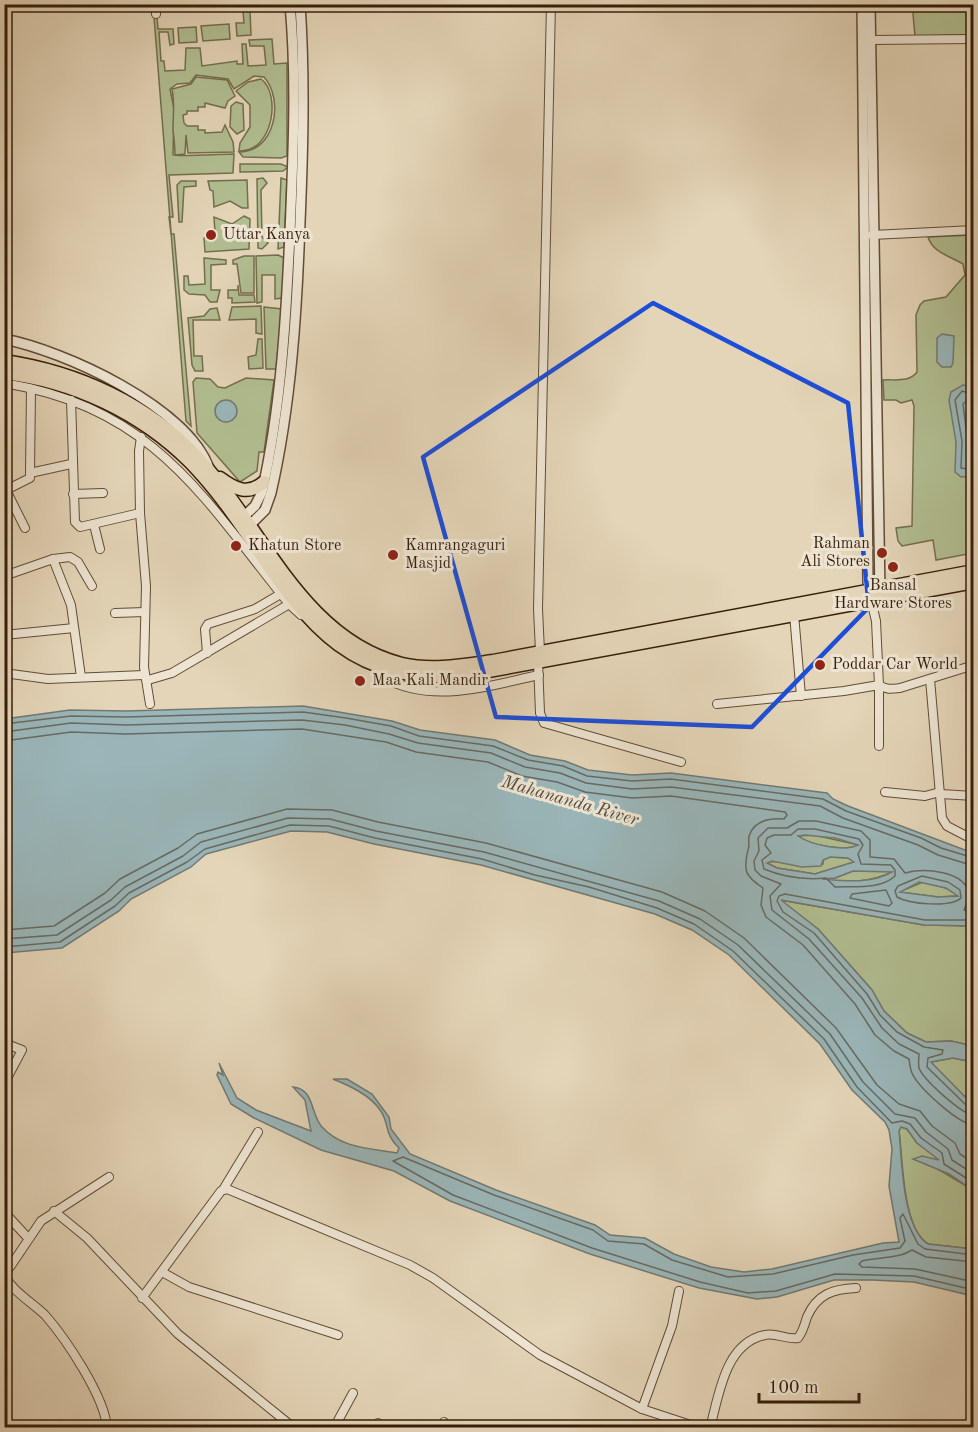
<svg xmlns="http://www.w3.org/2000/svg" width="978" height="1432" font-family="'Old Standard TT',serif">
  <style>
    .green { fill: #b1be91; stroke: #746e4e; stroke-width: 1.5 }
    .water { fill: #9ab6b9; stroke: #727973; stroke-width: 1.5; fill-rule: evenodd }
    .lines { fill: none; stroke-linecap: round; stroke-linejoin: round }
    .shore { stroke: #686a62; stroke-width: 1.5 }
    .minor-casing { stroke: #624c36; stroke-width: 10 }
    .tertiary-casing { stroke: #624c36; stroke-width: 12 }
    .primary-casing { stroke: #361e0b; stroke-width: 15 }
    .minor { stroke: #ede4d1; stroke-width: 8 }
    .tertiary { stroke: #ede4d1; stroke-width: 9 }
    .primary { stroke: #e4d5b8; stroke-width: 12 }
    .marked { fill: none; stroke: #1d4ed8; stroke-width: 4.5; stroke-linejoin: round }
    .poi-dot { fill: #8f2418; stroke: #ede4d1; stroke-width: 2 }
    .labels { text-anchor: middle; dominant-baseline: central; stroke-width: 6; stroke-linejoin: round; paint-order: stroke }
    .poi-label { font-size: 16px; fill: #361e0b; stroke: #ede4d1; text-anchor: start }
    .water-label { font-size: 18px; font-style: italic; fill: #544c3f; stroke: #ede4d1 }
  </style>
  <rect width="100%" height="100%" fill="#e4d5b8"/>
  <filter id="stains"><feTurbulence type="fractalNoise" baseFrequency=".00333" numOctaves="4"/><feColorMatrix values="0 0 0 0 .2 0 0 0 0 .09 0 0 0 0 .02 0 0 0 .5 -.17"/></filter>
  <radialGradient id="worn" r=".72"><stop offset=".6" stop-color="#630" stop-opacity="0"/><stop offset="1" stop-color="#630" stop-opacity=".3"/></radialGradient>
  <g class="green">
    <polygon points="917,5 973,5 973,35 915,36 913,14"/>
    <polygon points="243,11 250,11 251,35 237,36 236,23 244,23"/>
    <path d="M 154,17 L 157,17 L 158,29 L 173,29 L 174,44 L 170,45 L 168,32 L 159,32 L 161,61 L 164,61 L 165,71 L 185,70 L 186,48 L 200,48 L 202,66 L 237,61 L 237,64 L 243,64 L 242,44 L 246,44 L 248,66 L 266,65 L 264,46 L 250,46 L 249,40 L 272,39 L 274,64 L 287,63 L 287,156 L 281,158 L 243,157 L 239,152 C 276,152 284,99 264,77 L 254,76 L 234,89 L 228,79 L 196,75 L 190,83 L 177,84 L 170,89 L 174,109 L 173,155 C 176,157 225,154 234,154 L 233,173 L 169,175 L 173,217 L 169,217 L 171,234 L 174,234 L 191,426 L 186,421 Z"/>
    <polygon points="229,24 230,39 203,41 201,26"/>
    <polygon points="196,27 197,42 179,43 178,28"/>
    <path d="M 196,77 L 227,80 L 235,96 L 228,101 L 225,108 L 205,103 L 205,107 L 198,107 L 198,111 L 187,111 L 187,114 L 183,115 L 184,123 L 187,126 L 198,126 L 198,130 L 205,130 L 205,133 L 222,132 L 225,125 L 233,142 L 234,152 L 188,153 L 186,135 L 185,154 L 175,155 C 175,146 174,138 173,130 C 173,115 175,104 172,89 L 191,84 Z"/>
    <path d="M 261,79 C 281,93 274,152 239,151 L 240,143 L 250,127 L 250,105 L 236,91 L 248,82 Z"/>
    <polygon points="236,102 243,104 244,130 237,134 230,127 231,106"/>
    <polygon points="240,164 281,164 288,167 283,171 240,172"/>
    <polygon points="263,178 267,183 261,190 262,237 268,243 262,249 258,248 257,179"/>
    <polygon points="281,178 287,180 284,247 278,249"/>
    <polygon points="247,180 248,208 242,208 230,201 214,207 213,191 210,190 208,181"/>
    <polygon points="181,181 196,181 196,186 184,187 182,222 179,222 177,185"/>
    <polygon points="244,216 250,219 249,249 205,252 204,238 215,233 214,217 232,224"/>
    <path d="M 973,235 L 973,553 L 936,560 L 933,540 L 902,546 L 898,541 L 896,528 L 912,526 L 914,406 L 912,400 L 901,403 L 896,400 L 884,400 L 883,380 C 895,379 909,383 917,372 L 916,315 L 920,305 L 924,301 L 946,297 L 965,275 L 963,264 C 950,256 933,253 928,237 Z"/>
    <polygon points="278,255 284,258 282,298 275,299 275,275 262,275 262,302 257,303 256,256"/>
    <polygon points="244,256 254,256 254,293 241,293 237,264 233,264 233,260"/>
    <polygon points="204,258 226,260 226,264 211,265 211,290 220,290 217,302 210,302 205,295 189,294 184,290 184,276 188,276 189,285 205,284"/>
    <polygon points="238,285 239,295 254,295 255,302 232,303 232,298 228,298 228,290 238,290"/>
    <polygon points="261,306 262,334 256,333 256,319 229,320 232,307"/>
    <polygon points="264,307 282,309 276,369 266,369"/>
    <polygon points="217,308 220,320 193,320 194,356 202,356 203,371 195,371 192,365 188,318 204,316 210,309"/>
    <polygon points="258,339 262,339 263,368 249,369 248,357 256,355"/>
    <polygon points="196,378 210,379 218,387 225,388 246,378 274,380 264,452 259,452 257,471 240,482 197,433 193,382"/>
    <path d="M 814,835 L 859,845 C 845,852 810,845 798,836 Z"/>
    <path d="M 830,857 L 848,858 L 854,862 L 815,874 L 777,868 L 767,863 C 779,857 807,871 823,864 L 823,860 Z"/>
    <path d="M 853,871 L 894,871 C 873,882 845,884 822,879 L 835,878 Z"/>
    <polygon points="923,882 946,888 959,896 938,897 899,892"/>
    <polygon points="780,900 924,925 973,926 973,1046 951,1041 926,1042 907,1033 884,1011 872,990 818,929"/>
    <polygon points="953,1058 973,1062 973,1105 930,1062"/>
    <path d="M 901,1127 L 907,1129 L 917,1143 L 938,1158 L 938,1161 L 928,1163 L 973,1190 L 973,1249 L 928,1244 C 902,1228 903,1159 899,1131 Z"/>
  </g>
  <g class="water">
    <polygon points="942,334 954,336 953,363 951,367 942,367 937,362 937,338"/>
    <polygon points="963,385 969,386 973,394 974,476 961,477 955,472 956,442 949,400 951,392"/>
    <circle cx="226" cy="411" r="11"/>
    <path d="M 303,706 L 392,721 L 420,730 L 495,740 L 530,755 L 565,761 L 588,770 L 632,775 L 671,773 L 827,793 L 833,799 L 848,806 L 973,853 L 973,926 L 924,925 L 781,900 L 818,929 L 872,990 L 884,1011 L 907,1033 L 926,1042 L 951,1041 L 973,1046 L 973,1062 L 953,1058 L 931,1062 L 973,1105 L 973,1190 L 949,1174 L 913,1159 L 922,1156 L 939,1160 L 917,1143 L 907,1129 L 901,1127 L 899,1131 C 902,1159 902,1228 928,1244 L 973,1249 L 973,1296 L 914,1282 L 872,1280 L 834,1280 L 777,1297 L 757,1299 L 699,1288 L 590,1254 L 450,1201 L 394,1171 L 321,1150 L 254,1118 L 231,1104 L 217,1075 L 218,1072 L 223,1075 L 219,1063 L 237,1098 L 256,1110 L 311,1131 L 305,1100 L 293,1087 C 315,1089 310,1114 322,1127 C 342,1149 371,1148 397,1153 L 399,1148 C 383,1133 390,1123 380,1110 C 370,1095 350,1086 333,1079 L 347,1079 L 372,1094 L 389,1117 L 391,1129 L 410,1154 L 496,1190 L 595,1225 L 610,1235 L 645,1238 L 674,1254 L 711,1267 L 744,1272 L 772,1269 L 883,1243 L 899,1242 L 889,1186 L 892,1149 L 889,1130 L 885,1122 L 852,1090 L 820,1044 L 729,955 L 692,930 L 655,914 L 481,865 L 374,844 L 327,832 L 291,831 L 206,854 L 191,867 L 131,899 L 119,911 L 62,948 L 5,953 L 5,719 L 70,710 L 126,711 ZM 805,835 L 835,838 L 858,845 C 844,852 811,845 798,836 ZM 830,857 L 848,858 L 854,862 L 815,874 L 777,868 L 767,863 L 772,861 L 802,867 L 821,866 L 823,860 ZM 853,871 L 892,872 C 871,884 845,881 822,879 L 835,878 ZM 919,882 L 946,888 L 958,896 L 938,897 L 900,892 Z"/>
  </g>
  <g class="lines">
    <g class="shore">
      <polyline points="974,395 962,391 955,400 962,441 961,468 974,470"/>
      <polyline points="974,402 966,401 963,404 970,460 974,462"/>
      <polyline points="4,724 71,716 126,717 303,712 346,718 391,726 419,736 493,746 528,760 563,766 587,776 632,781 671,779 823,799 846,811 921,838 941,848 974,858"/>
      <polyline points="4,732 71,723 126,725 302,720 345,725 389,734 418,743 491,753 525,767 560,773 586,783 632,789 671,787 820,806 843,818 918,845 938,855 974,866"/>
      <path d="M 4,741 L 71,732 L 126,734 L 302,729 L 386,742 L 416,752 L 488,762 L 522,776 L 557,782 L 585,792 L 632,798 L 671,796 L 785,812 L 787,815 L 784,819 C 770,818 754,820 749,836 C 748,841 750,846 748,850 C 743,871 745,876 763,888 L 761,905 L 766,917 L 803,945 L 855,1004 L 875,1035 L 894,1051 L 909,1059 C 910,1064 910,1069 912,1073 C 918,1087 958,1124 974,1125"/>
      <path d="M 798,829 L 815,829 L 859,839 L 863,845 L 858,854 L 861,864 L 891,865 L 895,870 L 895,876 C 880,890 854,886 835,887 L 826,878 C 805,880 783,877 764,869 L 762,860 L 771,853 L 765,845 L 767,838 L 774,835 L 791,835 Z"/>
      <path d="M 922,876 L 948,882 L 960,890 L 961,898 C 951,908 909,904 897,897 L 895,891 L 898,886 Z"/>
      <polygon points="886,890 892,903 889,906 850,898 852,894"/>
      <path d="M 974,912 L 964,910 L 970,895 C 965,870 924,868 905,873 L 894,859 L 870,857 L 870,840 L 861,831 L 816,821 L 799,821 L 787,828 L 768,828 L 758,838 L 759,851 L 754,861 L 755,870 L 761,876 L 781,884 L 770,896 L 772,910 L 809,939 L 862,998 L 882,1028 L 899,1044 L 919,1054 C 919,1058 918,1063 919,1068 C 923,1079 962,1115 974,1115"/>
      <polyline points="974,920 925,920 785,894 779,896 777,901 783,912 814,933 867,994 880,1015 897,1032 924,1047 943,1050 942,1054 928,1058 927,1067 967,1106 974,1108"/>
      <polyline points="4,930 54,926 105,893 120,879 178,848 197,834 287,809 332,810 378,822 486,843 662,892 705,911 744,938 836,1028 877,1085 899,1104 920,1111 932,1126 955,1143 960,1154 974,1163"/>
      <polyline points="4,939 57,935 111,900 125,887 183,856 201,842 288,818 330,819 376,831 484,852 659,901 700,919 738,945 830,1034 863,1082 895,1114 915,1118 926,1132 948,1149 952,1160 974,1174"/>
      <polyline points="4,947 60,942 115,906 129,893 187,862 205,849 290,825 329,826 375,838 482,859 535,875 589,887 657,908 694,924 733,951 824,1039 857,1087 892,1123 902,1121 910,1124 921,1138 942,1153 944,1164 974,1183"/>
      <polyline points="974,1255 925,1249 918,1244 903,1214 900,1218 905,1241 900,1248 853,1255 773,1274 728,1277 672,1260 644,1244 608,1241 593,1230 494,1195 403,1157 393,1161 453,1195 592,1248 700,1282 748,1293 776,1291 835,1274 914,1276 974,1290"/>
      <path d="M 974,1262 L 926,1257 L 912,1250 C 898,1259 878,1257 862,1261 L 859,1264 L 862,1267 L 915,1269 L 974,1282"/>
    </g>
    <g class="minor-casing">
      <g id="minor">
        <polyline points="156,4 156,14"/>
        <polyline points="870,40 974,39"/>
        <polyline points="872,235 974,230"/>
        <path d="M 4,383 C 154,408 202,496 289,604 L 301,615"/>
        <polyline points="71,400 75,522 80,527 140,513"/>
        <polyline points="141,437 139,451 140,513 146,586 144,667 150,704"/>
        <polyline points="30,473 31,389"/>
        <polyline points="6,490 25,528"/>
        <polyline points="4,491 30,478 30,473 71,464"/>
        <polyline points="73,494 103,493"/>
        <polyline points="94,525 100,549"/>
        <polyline points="53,559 71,605 81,677"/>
        <polyline points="4,576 53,559 70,557 78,562 92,586"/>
        <path d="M 871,600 L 876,621 L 879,685 C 886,690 892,689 900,688 L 974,665"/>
        <polyline points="115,613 145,612"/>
        <polyline points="794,614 801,696"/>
        <polyline points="4,635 74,628"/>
        <polyline points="540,652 538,609 551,4"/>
        <polyline points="207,653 205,629 208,624 255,609 284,592"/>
        <polyline points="538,662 540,713 544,723 681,762"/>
        <path d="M 386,669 L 382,677 C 432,705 487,686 539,675"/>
        <polyline points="4,673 48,679 144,675"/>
        <polyline points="930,679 942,818 947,826 974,840"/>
        <polyline points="148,680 172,673 291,603"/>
        <polyline points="717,704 844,691 879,685 879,746"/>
        <polyline points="4,708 5,712"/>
        <polyline points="885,792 925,796 940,792"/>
        <polyline points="941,794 974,796"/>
        <polyline points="4,1043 22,1050 4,1084"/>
        <polyline points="224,1188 258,1132"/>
        <polyline points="54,1211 87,1238 178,1334 294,1428"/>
        <polyline points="4,1212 28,1238"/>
        <polyline points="4,1271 10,1267 41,1221 109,1177"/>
        <path d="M 4,1272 C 8,1289 33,1303 45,1315 C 66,1339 105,1397 107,1428"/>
        <polyline points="162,1272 189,1287 338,1335"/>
        <polyline points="142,1298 221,1191 227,1189 410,1265 433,1278 540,1355 642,1409 700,1428"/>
        <polyline points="642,1409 672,1326 679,1291"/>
        <polyline points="334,1428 353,1393"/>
        <polyline points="375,1428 378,1423"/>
        <polyline points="441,1428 444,1422"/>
        <path d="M 710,1428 C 719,1395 725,1343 765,1335 C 776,1332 786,1340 798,1338 C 802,1333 805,1324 807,1317 C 817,1294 833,1289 856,1288"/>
      </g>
    </g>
    <g class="tertiary-casing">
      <g id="tertiary">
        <polyline points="862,4 868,582 870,594"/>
        <polyline points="870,4 880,593"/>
        <path d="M 4,339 C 65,351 187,407 209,468"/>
        <path d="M 240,520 L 255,506 L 262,492 C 281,408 286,319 290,233 C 293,157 297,81 290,4"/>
        <path d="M 247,528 L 265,510 L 271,493 C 291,405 297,312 300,222 C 303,150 305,77 300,4"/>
      </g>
    </g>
    <g class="primary-casing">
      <g id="primary">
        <path d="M 4,361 C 78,372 148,404 199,459 C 263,528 302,639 402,664 C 432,671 464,665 493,661 L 974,571"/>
        <path d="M 4,373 C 73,381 141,413 190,462 C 283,557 305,695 472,674 L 974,582"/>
        <path d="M 220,478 C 235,489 248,496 264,482"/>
      </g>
    </g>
    <use href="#minor" class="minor"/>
    <use href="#tertiary" class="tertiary"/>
    <use href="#primary" class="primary"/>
  </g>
  <path class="marked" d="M 653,303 L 848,403 L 869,607 L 752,727 L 496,717 L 423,457 Z"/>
  <g class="poi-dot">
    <circle cx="211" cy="235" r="6"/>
    <circle cx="236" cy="546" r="6"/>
    <circle cx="882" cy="553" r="6"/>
    <circle cx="393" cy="555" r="6"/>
    <circle cx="893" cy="567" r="6"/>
    <circle cx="820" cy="665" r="6"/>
    <circle cx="360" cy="681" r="6"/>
  </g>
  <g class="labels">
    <g class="poi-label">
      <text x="223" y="235">Uttar Kanya</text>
      <text x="870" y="544" text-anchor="end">Rahman<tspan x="870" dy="18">Ali Stores</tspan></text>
      <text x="248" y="546">Khatun Store</text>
      <text x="405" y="546">Kamrangaguri<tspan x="405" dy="18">Masjid</tspan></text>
      <text x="893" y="586" text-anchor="middle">Bansal<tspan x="893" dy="18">Hardware Stores</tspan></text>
      <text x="832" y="665">Poddar Car World</text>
      <text x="372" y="681">Maa Kali Mandir</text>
    </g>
    <g class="water-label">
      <text transform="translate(570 801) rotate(16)">Mahananda River</text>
    </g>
  </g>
  <rect width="978" height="1432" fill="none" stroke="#e4d5b8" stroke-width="24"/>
  <rect x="6" y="6" width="966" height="1420" fill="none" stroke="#361e0b" stroke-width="3"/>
  <rect x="12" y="12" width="954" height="1408" fill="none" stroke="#361e0b" stroke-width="1.5"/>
  <path d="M759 1393v9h100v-9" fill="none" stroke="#361e0b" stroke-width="3"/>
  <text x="768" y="1393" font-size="18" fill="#361e0b" stroke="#ede4d1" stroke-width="4.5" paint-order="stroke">100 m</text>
  <rect width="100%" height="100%" filter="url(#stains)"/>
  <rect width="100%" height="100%" fill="url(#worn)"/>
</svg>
